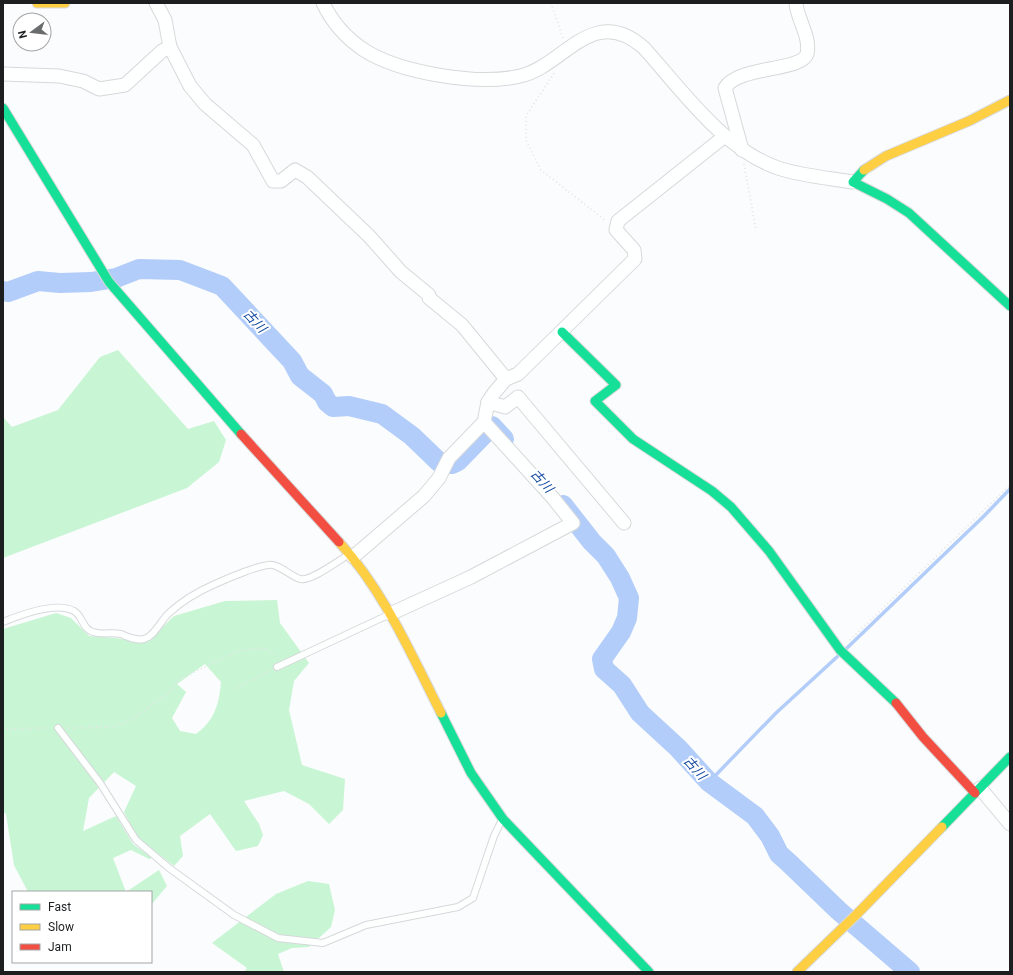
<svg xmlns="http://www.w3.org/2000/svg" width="1013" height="975" font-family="Roboto,'Noto Sans JP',sans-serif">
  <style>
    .green { fill: #c8f5d4; fill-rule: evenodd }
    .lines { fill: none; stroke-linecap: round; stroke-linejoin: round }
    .stream { stroke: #b2cdfa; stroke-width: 3.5 }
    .river { stroke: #b2cdfa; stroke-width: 20 }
    .lane-casing { stroke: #d7d8da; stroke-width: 8 }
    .street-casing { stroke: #d7d8da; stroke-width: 15 }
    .fast-casing { stroke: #d7d8da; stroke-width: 11 }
    .slow-casing { stroke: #d7d8da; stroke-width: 11 }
    .jam-casing { stroke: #d7d8da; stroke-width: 11 }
    .path { stroke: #e6e6e7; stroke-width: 2; stroke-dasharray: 1 3; stroke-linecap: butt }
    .lane { stroke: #feffff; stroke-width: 6 }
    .street { stroke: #feffff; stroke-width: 13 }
    .fast { stroke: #16e098; stroke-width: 9 }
    .slow { stroke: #ffcf43; stroke-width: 9 }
    .jam { stroke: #f24e42; stroke-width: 9 }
    .labels { text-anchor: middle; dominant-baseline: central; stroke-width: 4; stroke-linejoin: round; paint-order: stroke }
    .water-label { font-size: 13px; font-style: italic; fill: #0e469f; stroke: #fff }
  </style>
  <rect width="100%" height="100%" fill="#fbfcfd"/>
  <g class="green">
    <polygon points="118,350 188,429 214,421 226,440 219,462 187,488 3,558 3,417 12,427 58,410 100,357"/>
    <path d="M 277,600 L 280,623 L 309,663 L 294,681 L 289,710 L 302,765 L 345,779 L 343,810 L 329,824 L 309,804 L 284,791 L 244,801 L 259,824 L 263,835 L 258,846 L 236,851 L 210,814 L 180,836 L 183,856 L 174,866 L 138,838 L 124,812 L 136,786 L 114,772 L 89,798 L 83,831 L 116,816 L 133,844 L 152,858 L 149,859 L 131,850 L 113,858 L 126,892 L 28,892 L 14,865 L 6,814 L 3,812 L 3,629 L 56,613 L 71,618 L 89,636 L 117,638 L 140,643 L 149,640 L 174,616 L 225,601 ZM 205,664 L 221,682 C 219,704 215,720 196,734 L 180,731 L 172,718 L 186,692 L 177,684 Z"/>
    <polygon points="159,870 167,886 151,905 151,892 126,892"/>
    <polygon points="308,881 329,884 335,910 331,927 309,947 292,948 278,954 284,972 244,972 247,968 212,943 276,894"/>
  </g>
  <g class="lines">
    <g class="stream">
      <polyline points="847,648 984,516 1010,489"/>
      <polyline points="709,782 776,713 838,656"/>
    </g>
    <g class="river">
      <polyline points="3,291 8,292 38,281 60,283 91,282 116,278 139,269 180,270 222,286 292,361 300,376 323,394 327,402 333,407 349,406 382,414 412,436 439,462 452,464 458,461 492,426 504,439"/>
      <polyline points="563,505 592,542 606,556 620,578 629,598 627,618 621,632 602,659 604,669 622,685 640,713 678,748 709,782 755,816 770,836 779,854 788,862 839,911 910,972"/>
    </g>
    <g class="lane-casing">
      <g id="lane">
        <path d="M 3,622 C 20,615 56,601 74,611 C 83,616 82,629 93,632 C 102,635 112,632 121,634 C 128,637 136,641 144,639 C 155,636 161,620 169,613 C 182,601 199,591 215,584 C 226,579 263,563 273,565 C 282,567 291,576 300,579 C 310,582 338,561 348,555"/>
        <polyline points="277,667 388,615"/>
        <polyline points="58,728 100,783 136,840 169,868 234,915 278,938 323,943 366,925 458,907 473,898 494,836 502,820"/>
      </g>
    </g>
    <g class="street-casing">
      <g id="street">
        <polyline points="156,3 165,20 170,47 190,86 205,104 253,145 273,181 281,181 295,170 307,177 369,236 401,272 429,295 429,298 462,325 506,379"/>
        <path d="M 323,3 C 332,22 346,38 364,50 C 400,73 479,86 520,76 C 563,67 593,2 644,48 C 682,90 723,149 778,168 C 802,176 829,178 853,182"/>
        <polyline points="3,74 59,76 83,81 99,89 125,85 162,51 170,47"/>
        <path d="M 742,150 L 725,88 C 737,66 802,71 807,54 C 811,37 797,19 796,3"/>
        <polyline points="488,402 505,407 518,397 624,523"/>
        <polyline points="353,557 424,496 439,478 449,458 484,422 488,402 494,393 506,379 518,374 635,259 634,250 616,230 618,221 725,136"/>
        <polyline points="390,614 471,577 573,523 553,498 484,422"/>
        <polyline points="980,788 1010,824"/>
      </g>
    </g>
    <g class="fast-casing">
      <g id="fast">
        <polyline points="3,108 109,282 241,434"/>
        <polyline points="864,170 853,182 887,199 909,213 1010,306"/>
        <polyline points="562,332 616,385 595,401 633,439 712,491 731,507 769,551 840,650 896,703"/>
        <polyline points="441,713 471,773 503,819 649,972"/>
        <polyline points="942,827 1010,757"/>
      </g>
    </g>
    <g class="slow-casing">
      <g id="slow">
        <polyline points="37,3 65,3"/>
        <polyline points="864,170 886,156 969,121 1010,100"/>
        <path d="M 339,542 C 384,591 411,654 441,713"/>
        <polyline points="797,972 856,915 942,827"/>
      </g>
    </g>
    <g class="jam-casing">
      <g id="jam">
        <polyline points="241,434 339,542"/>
        <polyline points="896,703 923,737 975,793"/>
      </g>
    </g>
    <g class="path">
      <polyline points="551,3 563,38"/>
      <polyline points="554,73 526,116 526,140 541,170 606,221"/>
      <polyline points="744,164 756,230"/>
      <polyline points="850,640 1010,485"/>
      <polyline points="236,688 270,671"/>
      <polyline points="68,728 111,727 130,721 168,693 180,679 238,651 263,648 271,652 278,658"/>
      <polyline points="3,729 50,728"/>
    </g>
    <use href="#lane" class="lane"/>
    <use href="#street" class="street"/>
    <use href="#fast" class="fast"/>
    <use href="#slow" class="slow"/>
    <use href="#jam" class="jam"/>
  </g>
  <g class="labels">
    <g class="water-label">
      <text transform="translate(255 321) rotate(47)">古川</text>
      <text transform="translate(542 481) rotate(48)">古川</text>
      <text transform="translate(695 768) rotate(48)">古川</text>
    </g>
  </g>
  <rect width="1013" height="975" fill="none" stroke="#1c1e20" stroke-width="8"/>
  <rect x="12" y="891" width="140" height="72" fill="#ffffff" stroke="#a4a5a6"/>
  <rect x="20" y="904" width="20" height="6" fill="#16e098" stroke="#a4a5a6"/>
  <text x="48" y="911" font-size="12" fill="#1c1e20">Fast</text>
  <rect x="20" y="924" width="20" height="6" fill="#ffcf43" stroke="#a4a5a6"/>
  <text x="48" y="931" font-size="12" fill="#1c1e20">Slow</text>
  <rect x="20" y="944" width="20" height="6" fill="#f24e42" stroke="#a4a5a6"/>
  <text x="48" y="951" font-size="12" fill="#1c1e20">Jam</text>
  <g transform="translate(32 32) rotate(255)"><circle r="19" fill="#ffffff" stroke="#a4a5a6"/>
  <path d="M0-3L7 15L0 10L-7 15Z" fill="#6a6c6d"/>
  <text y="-6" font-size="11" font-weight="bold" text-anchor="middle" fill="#1c1e20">N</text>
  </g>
</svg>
